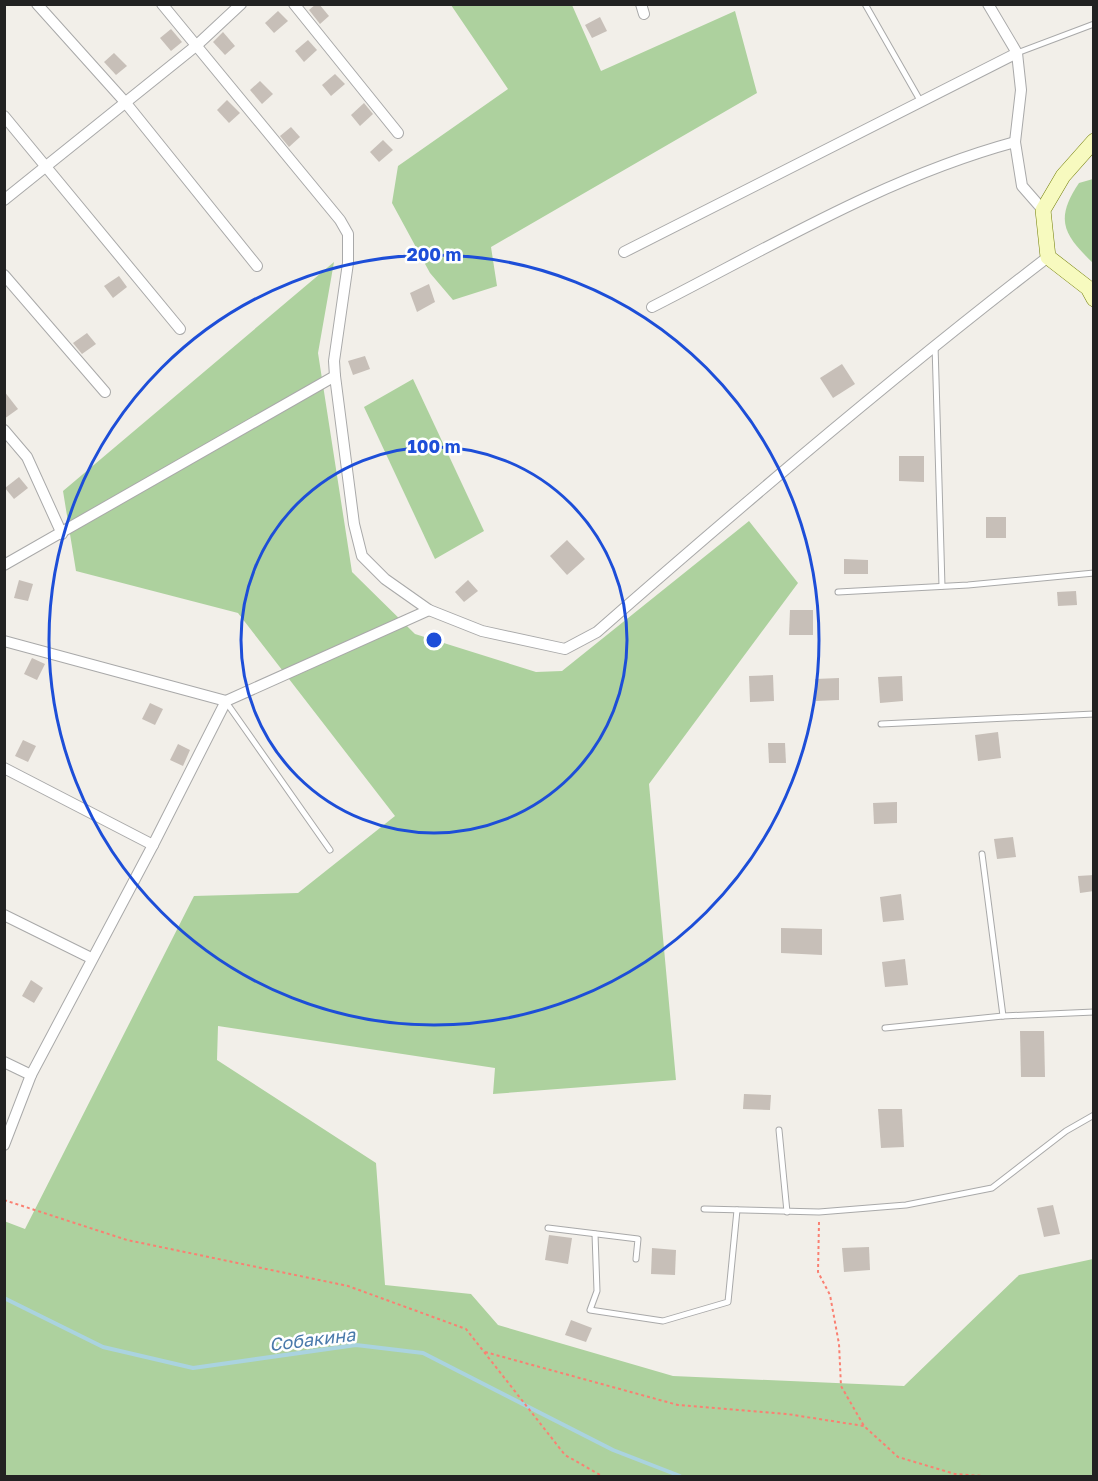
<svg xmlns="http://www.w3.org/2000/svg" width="1098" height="1481" font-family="'Golos Text',sans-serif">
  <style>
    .forest { fill: #add19e }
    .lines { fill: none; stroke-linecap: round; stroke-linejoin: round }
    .stream { stroke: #aad3df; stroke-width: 4 }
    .building { fill: #c7bfb8 }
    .service-casing { stroke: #a9a9a9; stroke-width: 7 }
    .minor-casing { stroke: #a9a9a9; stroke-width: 12 }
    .secondary-casing { stroke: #707d05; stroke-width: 16 }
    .path { stroke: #fa8072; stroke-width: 2; stroke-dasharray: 3 3; stroke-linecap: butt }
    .service { stroke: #fff; stroke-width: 5 }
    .minor { stroke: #fff; stroke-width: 10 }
    .secondary { stroke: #f7fabf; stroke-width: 15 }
    .ring { fill: none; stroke: #1d4ed8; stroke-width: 3 }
    .labels { text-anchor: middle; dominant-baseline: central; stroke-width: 5; stroke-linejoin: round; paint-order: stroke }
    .water-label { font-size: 18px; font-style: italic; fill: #4a7aab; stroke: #fff }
    .centre { fill: #1d4ed8; stroke: #fff; stroke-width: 3 }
    .ring-label { font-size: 18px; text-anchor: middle; font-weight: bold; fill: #1d4ed8; stroke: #fff; stroke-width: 5; stroke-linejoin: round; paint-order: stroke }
  </style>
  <rect width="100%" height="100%" fill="#f2efe9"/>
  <g class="forest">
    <polygon points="451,5 572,5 601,71 735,11 757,93 491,247 497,286 453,300 430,273 392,203 398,166 508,89"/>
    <path d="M 1093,179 L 1094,179 L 1093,263 C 1064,235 1054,220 1079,183 Z"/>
    <polygon points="334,262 318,353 352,572 415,634 536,672 562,671 749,521 798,583 649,784 676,1080 493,1094 495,1068 218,1026 217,1060 376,1163 385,1285 471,1294 498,1325 673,1376 904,1386 1019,1275 1093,1259 1093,1476 5,1476 4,1221 25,1229 194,896 298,893 395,816 238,613 76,571 63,491"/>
    <polygon points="413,379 484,531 435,559 364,407"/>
  </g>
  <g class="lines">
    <polyline class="stream" points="4,1298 103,1347 193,1368 356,1345 423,1353 613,1450 680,1476"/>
  </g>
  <g class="building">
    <polygon points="316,4 319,4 329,16 320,24 309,10"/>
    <polygon points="278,11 288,21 274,33 265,23"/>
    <polygon points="600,17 607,31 592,38 585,25"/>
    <polygon points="171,29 182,42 171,51 160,38"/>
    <polygon points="223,32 235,46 225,55 213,42"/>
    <polygon points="308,40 317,50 304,62 295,51"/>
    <polygon points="114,53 127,66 116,75 104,62"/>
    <polygon points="335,74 345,84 331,96 322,85"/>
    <polygon points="260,81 273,94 262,104 250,90"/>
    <polygon points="227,100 240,113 229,123 217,110"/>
    <polygon points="364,103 373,114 360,126 351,115"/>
    <polygon points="291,127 300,137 289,147 280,136"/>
    <polygon points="383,140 393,150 379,162 370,152"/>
    <polygon points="119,276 127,287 113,298 104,286"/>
    <polygon points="429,284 435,302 417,312 410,293"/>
    <polygon points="87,333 96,344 82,354 73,343"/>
    <polygon points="365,356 370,369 353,375 348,361"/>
    <polygon points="842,364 855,384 833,398 820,378"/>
    <polygon points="4,391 18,409 4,419"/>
    <polygon points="899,456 924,456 924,482 899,481"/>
    <polygon points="19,477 28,488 14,499 5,488"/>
    <rect x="986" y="517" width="20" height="21"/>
    <polygon points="567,540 585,559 567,575 550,556"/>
    <polygon points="844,559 868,560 868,574 844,574"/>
    <polygon points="19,580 33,584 28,601 14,598"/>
    <polygon points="468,580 478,591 464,602 455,592"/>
    <polygon points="1076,591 1077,605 1058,606 1057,592"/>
    <polygon points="790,610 813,610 813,635 789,635"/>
    <polygon points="32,658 45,664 37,680 24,674"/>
    <polygon points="773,675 774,701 750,702 749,676"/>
    <polygon points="902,676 903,701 880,703 878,677"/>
    <polygon points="839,678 839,700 816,701 815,679"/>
    <polygon points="150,703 163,709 155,725 142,719"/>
    <polygon points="998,732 1001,758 978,761 975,735"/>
    <polygon points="23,740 36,746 28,762 15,756"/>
    <polygon points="768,743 785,743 786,763 769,763"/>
    <polygon points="178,744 190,750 183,766 170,760"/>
    <polygon points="897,802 897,823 874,824 873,803"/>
    <polygon points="1013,837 1016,857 997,859 994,839"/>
    <polygon points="1094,875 1094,891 1080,893 1078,876"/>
    <polygon points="901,894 904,920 883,922 880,897"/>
    <polygon points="781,928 822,929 822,955 781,953"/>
    <polygon points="905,959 908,985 885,987 882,962"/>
    <polygon points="31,980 43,988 34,1003 22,996"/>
    <polygon points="1020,1031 1044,1031 1045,1077 1021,1077"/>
    <polygon points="744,1094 771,1095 770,1110 743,1109"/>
    <polygon points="878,1109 902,1109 904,1147 881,1148"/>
    <polygon points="1053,1205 1060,1234 1044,1237 1037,1208"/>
    <polygon points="549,1235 572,1238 568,1264 545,1260"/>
    <polygon points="869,1247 870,1270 844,1272 842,1248"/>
    <polygon points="652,1248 676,1250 675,1275 651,1274"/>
    <polygon points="571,1320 592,1328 586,1342 565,1335"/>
  </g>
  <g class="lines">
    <g class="service-casing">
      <g id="service">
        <polyline points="865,4 921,102"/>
        <polyline points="1017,53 1094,24"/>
        <polyline points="935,345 942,586"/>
        <polyline points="838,592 968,585 1094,573"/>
        <polyline points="226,702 330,850"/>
        <polyline points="881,724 1094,714"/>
        <polyline points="982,854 1003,1016"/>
        <polyline points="885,1028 1003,1016 1094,1012"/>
        <polyline points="779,1130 787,1212"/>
        <polyline points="704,1209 819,1212 906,1205 992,1188 1066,1131 1094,1115"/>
        <polyline points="548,1228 638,1239 636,1259"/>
        <polyline points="595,1234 597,1291 590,1310 663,1321 728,1302 737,1210"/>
      </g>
    </g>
    <g class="minor-casing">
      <g id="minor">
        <polyline points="37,4 125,102 257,266"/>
        <polyline points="162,4 340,220 348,234 348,263 334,361 335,376"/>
        <polyline points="294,4 398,133"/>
        <polyline points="641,4 644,14"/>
        <polyline points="988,4 1017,53 1021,90 1015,142 1022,186 1043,210"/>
        <polyline points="4,116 180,329"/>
        <polyline points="4,200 197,45 241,4"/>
        <polyline points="624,252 1017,53"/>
        <polyline points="4,275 105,392"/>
        <path d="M 652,307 C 770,247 886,177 1015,142"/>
        <polyline points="4,430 27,457 62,534"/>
        <path d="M 4,565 L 335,376 L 354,524 L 362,556 L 385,579 L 429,610 L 482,631 L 565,649 L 597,632 C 744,503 893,376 1048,257"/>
        <polyline points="4,641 226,701"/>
        <polyline points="4,768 153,845"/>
        <polyline points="4,915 91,958"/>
        <polyline points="4,1062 31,1075"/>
        <polyline points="4,1145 31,1075 153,845 226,701 429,610"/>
      </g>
    </g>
    <g class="secondary-casing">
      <polyline id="secondary" points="1094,141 1063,176 1043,210 1048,257 1088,288 1094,299"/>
    </g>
    <g class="path">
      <polyline points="4,1200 127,1240 348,1286 466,1329 565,1455 602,1476"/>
      <polyline points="819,1222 818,1272 830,1295 839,1344 841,1386 864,1426 898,1457 955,1474 983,1476"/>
      <polyline points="485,1352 678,1405 787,1414 864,1426"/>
    </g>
    <use href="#service" class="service"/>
    <use href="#minor" class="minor"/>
    <use href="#secondary" class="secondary"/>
  </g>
  <g class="ring">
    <circle cx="434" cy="640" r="193"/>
    <circle cx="434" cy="640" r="385"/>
  </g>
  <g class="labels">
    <g class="water-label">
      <text transform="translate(312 1339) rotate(-7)">Собакина</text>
    </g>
  </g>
  <circle cx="434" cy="640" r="9" class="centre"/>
  <g class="ring-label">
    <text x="434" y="261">200 m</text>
    <text x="434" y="453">100 m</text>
  </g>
  <rect width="1098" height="1481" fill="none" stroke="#222222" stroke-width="12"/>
</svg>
